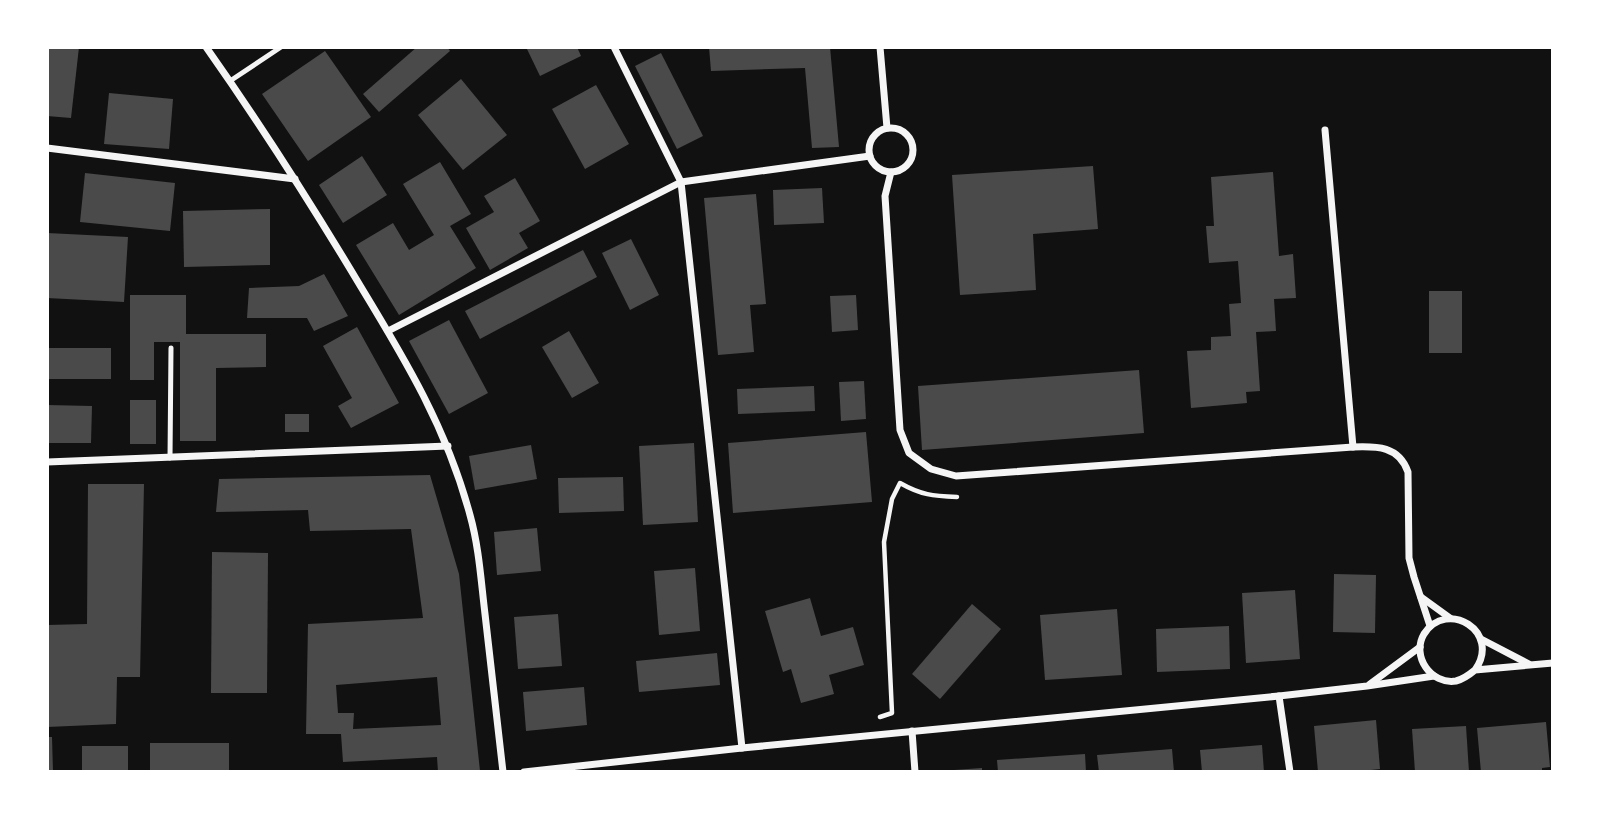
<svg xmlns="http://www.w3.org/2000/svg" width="1600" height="819" font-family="'Source Serif 4',serif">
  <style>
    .building { fill: #4a4a4a; fill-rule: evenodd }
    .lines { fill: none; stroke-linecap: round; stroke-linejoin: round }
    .path { stroke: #f5f5f5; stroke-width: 4.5 }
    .service { stroke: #f5f5f5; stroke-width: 5 }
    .minor { stroke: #f5f5f5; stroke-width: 7 }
  </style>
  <rect width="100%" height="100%" fill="#111"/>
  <g class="building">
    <polygon points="47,47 79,47 71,118 47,116"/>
    <polygon points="417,47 447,47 450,51 379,112 363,94"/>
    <polygon points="526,47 577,47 581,56 540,76"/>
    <polygon points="709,47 830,47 839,147 812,148 805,68 711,71"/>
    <polygon points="325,51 371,117 308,161 262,94"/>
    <polygon points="661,53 703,136 677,149 635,66"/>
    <polygon points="461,79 507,135 463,170 418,115"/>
    <polygon points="596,85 629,144 585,169 552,109"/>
    <polygon points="109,93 173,99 169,149 104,144"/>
    <polygon points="362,156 387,195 343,223 319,185"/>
    <polygon points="440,162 471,214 450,226 476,268 399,315 356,245 393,223 409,250 434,235 403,184"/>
    <polygon points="1093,166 1098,229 1033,234 1036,290 960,295 952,175"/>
    <polygon points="1273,172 1279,256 1293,254 1296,298 1274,299 1276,331 1256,332 1260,391 1246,392 1247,403 1191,408 1187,351 1211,350 1211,337 1231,336 1229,304 1241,303 1238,261 1209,263 1206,226 1214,226 1211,177"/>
    <polygon points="85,173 175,183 170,231 80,222"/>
    <polygon points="515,178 540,221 519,233 528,248 490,270 466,228 494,212 484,196"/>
    <polygon points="822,188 824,223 774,225 773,190"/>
    <polygon points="756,194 766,304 750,305 754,352 718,355 704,198"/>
    <polygon points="270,209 270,265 184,267 183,211"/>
    <polygon points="47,233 128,237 124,302 47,298"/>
    <polygon points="631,239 659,295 630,310 602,253"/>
    <polygon points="583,250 597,277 480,339 465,311"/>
    <polygon points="324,274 348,316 314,331 307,318 247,318 249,288 299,286"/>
    <rect x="1429" y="291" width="33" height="62"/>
    <polygon points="130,295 186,295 186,334 266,334 266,367 216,368 216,441 180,441 180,342 154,342 154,380 130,380"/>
    <polygon points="856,295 858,330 832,332 830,296"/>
    <polygon points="449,320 488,393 449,414 409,341"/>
    <polygon points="357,327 399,403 351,428 338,406 352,398 323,346"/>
    <polygon points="569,331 599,383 572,398 542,347"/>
    <rect x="47" y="348" width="64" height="31"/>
    <polygon points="1139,370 1144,433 922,450 918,386"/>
    <polygon points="864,381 866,419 841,421 839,382"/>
    <polygon points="814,386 815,411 738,414 737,389"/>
    <rect x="130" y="400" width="26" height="44"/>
    <polygon points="47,405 92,406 91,443 47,443"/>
    <rect x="285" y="414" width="24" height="18"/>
    <polygon points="866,432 872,502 733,513 728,443"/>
    <polygon points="694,443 698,522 643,525 639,446"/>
    <polygon points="531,445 537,479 475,490 469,456"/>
    <path d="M 430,475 L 459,574 L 480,771 L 438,772 L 437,757 L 343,762 L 341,734 L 306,734 L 308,624 L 423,618 L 411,529 L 310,531 L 308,510 L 216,512 L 219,479 ZM 437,677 L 441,725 L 353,729 L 354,713 L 338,713 L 336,685 Z"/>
    <polygon points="623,477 624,511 559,513 558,478"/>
    <polygon points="88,484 144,484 140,677 117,677 116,724 47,727 47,625 87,624"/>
    <polygon points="537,528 541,571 497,575 494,532"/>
    <polygon points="212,552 268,553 267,693 211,693"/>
    <polygon points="695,568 700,631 659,635 654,571"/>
    <polygon points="1334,574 1376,575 1375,633 1333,632"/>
    <polygon points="1295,590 1300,659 1246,663 1242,593"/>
    <polygon points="810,598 821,636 853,627 864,665 829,675 834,694 801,703 791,669 783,672 765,611"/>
    <polygon points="972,604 1001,629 940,699 912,674"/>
    <polygon points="1117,609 1122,675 1045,680 1040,615"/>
    <polygon points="558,614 562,666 518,669 514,617"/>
    <polygon points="1229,626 1230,669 1157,672 1156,629"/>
    <polygon points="717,653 720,685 639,692 636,661"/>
    <polygon points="584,687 587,725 526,731 523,692"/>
    <polygon points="1376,720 1380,769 1353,772 1318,772 1314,726"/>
    <polygon points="1546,722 1550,767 1542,768 1542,772 1481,772 1477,728"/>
    <polygon points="1466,726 1469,772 1415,772 1412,729"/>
    <polygon points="47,737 52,737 53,772 47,772"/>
    <rect x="150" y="743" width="79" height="29"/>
    <polygon points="1262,745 1264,772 1202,772 1200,750"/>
    <rect x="82" y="746" width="46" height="26"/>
    <polygon points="1172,749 1174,772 1099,772 1097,755"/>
    <polygon points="1085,754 1086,772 998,772 997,760"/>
    <polygon points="982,768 982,772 954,772 954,770"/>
  </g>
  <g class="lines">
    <path class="path" d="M 880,717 L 892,713 L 884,542 L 892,499 L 900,483 C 921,495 933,496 957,497"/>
    <g class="service">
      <polyline points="230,81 281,47"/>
      <polyline points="170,458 171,348"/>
    </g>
    <g class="minor">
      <path d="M 206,47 C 261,125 312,205 361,287 C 406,361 447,429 470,515 C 479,547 481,581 485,614 C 491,667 497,719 503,772"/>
      <polyline points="614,47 681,182 742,748"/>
      <polyline points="880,47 887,128"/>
      <circle cx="891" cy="150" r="22"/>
      <polyline points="1325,130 1353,447"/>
      <polyline points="47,148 295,179"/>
      <path d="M 891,172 L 885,196 L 900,430 L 909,453 L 931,469 L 956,476 L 1353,447 C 1377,446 1399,446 1408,472 L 1409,558 L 1414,577 L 1430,626"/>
      <polyline points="388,331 681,182 870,156"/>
      <polyline points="47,462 448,446"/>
      <polyline points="1421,597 1450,618"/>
      <polyline points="1481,639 1529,664"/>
      <path d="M 1475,670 C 1502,632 1447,598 1424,634 C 1411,656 1431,685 1456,681 C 1464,679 1469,675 1475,670 L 1553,663"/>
      <polyline points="1370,684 1420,647"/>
      <polyline points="1279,696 1290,772"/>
      <polyline points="912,731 915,772"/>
      <polyline points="524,772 742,748 1279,696 1367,686 1434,676"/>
    </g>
  </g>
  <rect width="1600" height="819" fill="none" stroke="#ffffff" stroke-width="98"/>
</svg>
